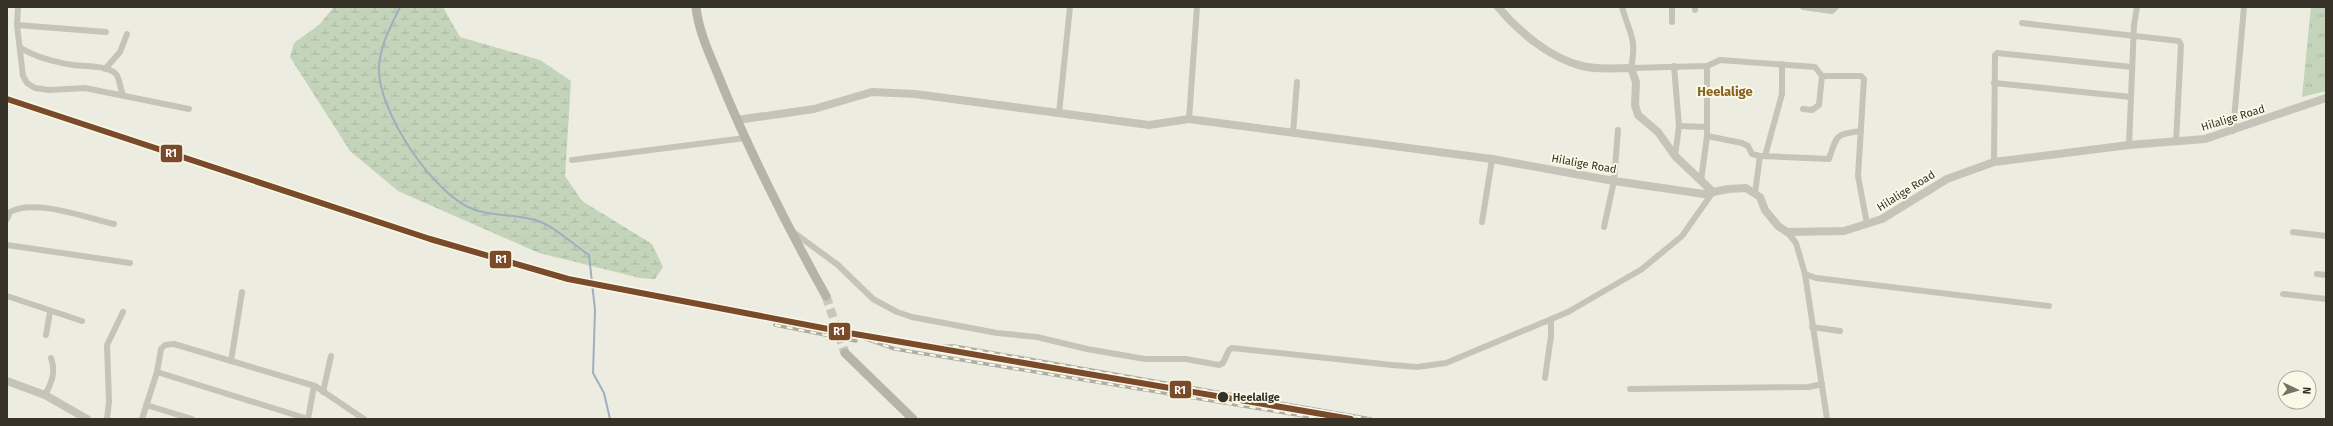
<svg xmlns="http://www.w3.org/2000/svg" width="2333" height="426" font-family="'Fira Sans',sans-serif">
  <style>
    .grass { fill: url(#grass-tufts) }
    .wetland { fill: url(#wetland-marsh) }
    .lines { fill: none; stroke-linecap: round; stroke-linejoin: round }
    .stream { stroke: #9cb0be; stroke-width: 2 }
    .secondary-tunnel { stroke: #c8c7bb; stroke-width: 9; stroke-dasharray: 9 4.5; stroke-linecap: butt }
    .minor { stroke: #c5c4b9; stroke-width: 6 }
    .tertiary { stroke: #c5c4b9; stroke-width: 8 }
    .secondary { stroke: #b6b4a9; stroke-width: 9 }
    .rail-casing { stroke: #adaca3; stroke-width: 3.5 }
    .rail { stroke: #faf9e7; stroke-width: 2; stroke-dasharray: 6; stroke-linecap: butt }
    .rail-1-casing { stroke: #faf9e7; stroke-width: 9 }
    .rail-1 { stroke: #7a4b2a; stroke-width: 6 }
    .stop-dot { fill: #363227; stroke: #faf9e7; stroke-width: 1.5 }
    .labels { text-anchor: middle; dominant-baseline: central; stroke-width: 4; stroke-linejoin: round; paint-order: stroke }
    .street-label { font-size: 11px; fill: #363227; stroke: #faf9e7 }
    .stop-label { font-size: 11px; font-weight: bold; fill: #363227; stroke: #faf9e7; text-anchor: start }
    .quarter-label { font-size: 13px; font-weight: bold; fill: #87611e; stroke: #faf9e7 }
    .line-badge { stroke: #faf9e7; stroke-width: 1.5 }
    .badge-label { font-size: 11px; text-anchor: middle; font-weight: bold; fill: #fff }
  </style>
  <defs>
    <pattern id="grass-tufts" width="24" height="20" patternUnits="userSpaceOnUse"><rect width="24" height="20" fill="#c4d4ba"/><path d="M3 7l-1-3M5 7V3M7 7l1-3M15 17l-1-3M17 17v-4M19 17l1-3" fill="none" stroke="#a9b6a0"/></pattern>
    <pattern id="wetland-marsh" width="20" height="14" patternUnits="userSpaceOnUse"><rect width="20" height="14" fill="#c4d4ba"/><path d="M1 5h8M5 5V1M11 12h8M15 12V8" fill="none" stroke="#a9b6a0"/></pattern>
  </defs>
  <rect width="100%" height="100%" fill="#ecece0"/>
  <polygon class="grass" points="2311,7 2326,7 2326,91 2302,97"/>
  <polygon class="wetland" points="334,7 443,7 460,37 540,60 571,81 565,176 582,201 652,244 663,267 655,279 640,278 539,253 398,191 350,151 290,57 294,43 319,25"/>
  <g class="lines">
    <path class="stream" d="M 400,7 C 391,26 380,45 379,67 C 377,111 434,196 475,210 C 496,217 521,214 541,222 C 556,228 575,246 589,255 L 595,310 L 593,373 L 604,393 L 610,419"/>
    <polyline class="secondary-tunnel" points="826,296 845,353"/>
    <g class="minor">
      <polyline points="18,7 17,25 106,32"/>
      <path d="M 1622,7 C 1630,35 1637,38 1631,68 L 1707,66 L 1720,60 L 1815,67 L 1822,76 L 1861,76 L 1864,79 L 1858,176 L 1867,224"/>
      <polyline points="1803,7 1832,11 1836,7"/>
      <polyline points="1695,10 1695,7"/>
      <polyline points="1672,22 1672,7"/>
      <polyline points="2022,23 2179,41 2181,45 2176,142"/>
      <polyline points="17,25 23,76 27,83 35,88 49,90 85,88 189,109"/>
      <path d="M 21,48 C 37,58 54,62 73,65 C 85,67 105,65 115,73 C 120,77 120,89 123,95"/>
      <polyline points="1674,66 1679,126 1706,127"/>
      <polyline points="105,69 120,52 127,34"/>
      <polyline points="1994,83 2131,97"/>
      <polyline points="1803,109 1812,110 1819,105 1822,76"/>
      <polyline points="1059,113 1070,7"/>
      <polyline points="1189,119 1197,7"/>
      <polyline points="2233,131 2244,7"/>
      <polyline points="1293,133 1297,82"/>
      <path d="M 1707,136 L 1742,143 L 1748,146 L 1752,154 L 1760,156 L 1829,159 C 1837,135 1835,134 1861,131"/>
      <polyline points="2129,145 2134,25 2137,7"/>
      <polyline points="1675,156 1679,126"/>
      <polyline points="1765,156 1782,94 1782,64"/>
      <polyline points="572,160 745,138"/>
      <polyline points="1994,162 1995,55 1997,53 2132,67"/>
      <polyline points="1701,181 1707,136 1707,66"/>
      <polyline points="1755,193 1760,156"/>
      <path d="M 7,219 L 10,212 C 34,198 87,218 114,224"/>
      <polyline points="1482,222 1492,159"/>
      <polyline points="1604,227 1614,181 1618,130"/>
      <polyline points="793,232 838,265 873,299 897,312 912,317 997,333 1037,337 1087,349 1145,359 1186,359 1219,365 1223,363 1229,350 1232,348 1392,365 1417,367 1446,363 1568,312 1642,269 1682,236 1713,192"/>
      <polyline points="1787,232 1796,243 1805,274 1827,419"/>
      <polyline points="2293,232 2326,236"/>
      <polyline points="7,245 130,263"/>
      <polyline points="1805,274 1816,278 2049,306"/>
      <polyline points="2317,274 2326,275"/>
      <polyline points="2283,294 2326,299"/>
      <polyline points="7,296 82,321"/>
      <polyline points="1812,327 1840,331"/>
      <polyline points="46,335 50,312"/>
      <polyline points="231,361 242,292"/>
      <polyline points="157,372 308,419"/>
      <polyline points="1545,378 1551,336 1551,320"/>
      <polyline points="1630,389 1809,387 1822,384"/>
      <polyline points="323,392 331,356"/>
      <path d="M 45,395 C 52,382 56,372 51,358"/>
      <polyline points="146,405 192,419"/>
      <polyline points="107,419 109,402 107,345 123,312"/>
      <polyline points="142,419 157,372 161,349 165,345 174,344 315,386 364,419"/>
      <polyline points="308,419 314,386"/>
    </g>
    <g class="tertiary">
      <path d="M 1498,7 C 1519,32 1550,58 1582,66 C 1597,70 1616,68 1631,68 L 1636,82 L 1635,105 L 1638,115 L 1658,132 L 1675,156 L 1713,192"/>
      <polyline points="737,120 814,109 872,92 915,94 1149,125 1189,119 1492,159 1614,181 1704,194 1728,189 1746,188 1760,197 1765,210 1778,226 1787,232 1844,231 1882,219 1947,179 1994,162 2129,145 2205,139 2326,98"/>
      <polyline points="7,381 45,395 87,419"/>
    </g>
    <g class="secondary">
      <path d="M 696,7 C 699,35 713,61 723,87 C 753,159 788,228 826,296"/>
      <polyline points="845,353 913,419"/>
    </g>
    <g class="rail-casing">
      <g id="rail">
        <polyline points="775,325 856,341"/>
        <polyline points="849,333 895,349 1322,419"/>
        <polyline points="929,347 954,346 1371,419"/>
      </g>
    </g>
    <use href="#rail" class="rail"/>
    <g class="rail-1-casing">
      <polyline id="rail-1" points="7,99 430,239 568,279 849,333 1351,419"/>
    </g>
    <use href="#rail-1" class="rail-1"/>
  </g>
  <circle class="stop-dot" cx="1223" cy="397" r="6"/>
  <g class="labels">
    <g class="street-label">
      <text transform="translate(2233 118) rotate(-17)">Hilalige Road</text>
      <text transform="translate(1584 164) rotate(10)">Hilalige Road</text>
      <text transform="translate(1906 191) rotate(-32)">Hilalige Road</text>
    </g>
    <g class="stop-label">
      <text x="1233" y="397">Heelalige</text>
    </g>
    <g class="quarter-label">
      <text x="1725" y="91">Heelalige</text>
    </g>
  </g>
  <g class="line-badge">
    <rect x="160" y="144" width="23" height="19" rx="4" fill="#7a4b2a"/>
    <rect x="489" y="250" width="23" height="19" rx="4" fill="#7a4b2a"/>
    <rect x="828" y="322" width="23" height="19" rx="4" fill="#7a4b2a"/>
    <rect x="1169" y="380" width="23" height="19" rx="4" fill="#7a4b2a"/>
  </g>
  <g class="badge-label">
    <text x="171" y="157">R1</text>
    <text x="501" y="263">R1</text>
    <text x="839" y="335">R1</text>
    <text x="1180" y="394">R1</text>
  </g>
  <rect width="2333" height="426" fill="none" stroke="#363227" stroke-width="16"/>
  <g transform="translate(2297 390) rotate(94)"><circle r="19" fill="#faf9e7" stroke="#aca99a"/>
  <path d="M0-3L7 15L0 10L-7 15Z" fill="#767368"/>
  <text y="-6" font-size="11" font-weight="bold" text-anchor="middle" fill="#363227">N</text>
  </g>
</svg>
